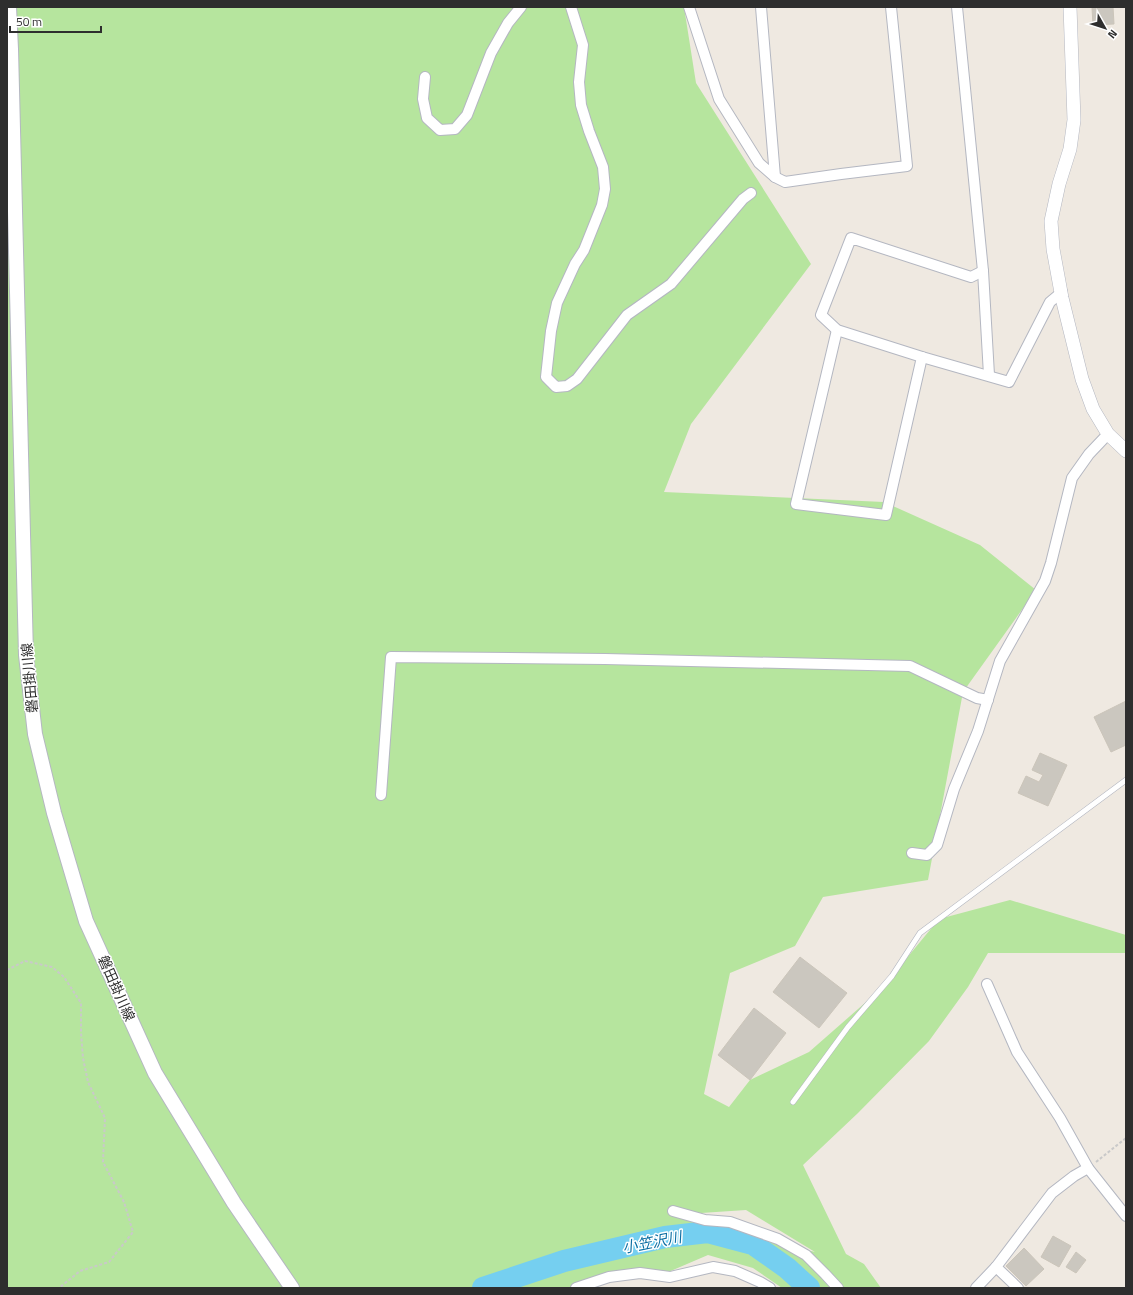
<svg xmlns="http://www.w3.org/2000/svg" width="1133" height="1295" font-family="'Titillium Web','Noto Sans JP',sans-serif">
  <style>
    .green { fill: #b6e59e; fill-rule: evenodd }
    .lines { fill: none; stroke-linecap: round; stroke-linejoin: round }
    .river { stroke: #75cff0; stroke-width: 22 }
    .building { fill: #cbc7bf; stroke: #cbc5ba }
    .service-casing { stroke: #b4b7c1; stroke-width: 6 }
    .minor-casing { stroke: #b4b7c1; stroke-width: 12 }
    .tertiary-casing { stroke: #b4b7c1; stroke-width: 14 }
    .secondary-casing { stroke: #b4b7c1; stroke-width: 16 }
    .path { stroke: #c9c9c9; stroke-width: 2; stroke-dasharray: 3 2; stroke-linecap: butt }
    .service { stroke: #fff; stroke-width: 5 }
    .minor { stroke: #fff; stroke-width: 10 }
    .tertiary { stroke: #fff; stroke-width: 13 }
    .secondary { stroke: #fff; stroke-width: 14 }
    .labels { text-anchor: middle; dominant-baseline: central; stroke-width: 3; stroke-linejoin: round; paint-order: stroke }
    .street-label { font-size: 14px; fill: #2e2e2e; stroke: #fff }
    .water-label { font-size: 15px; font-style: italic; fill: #0d6fa3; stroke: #fff }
  </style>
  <rect width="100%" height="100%" fill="#efe9e1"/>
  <path class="green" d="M 7,7 L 684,7 L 696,83 L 811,264 L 691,424 L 664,492 L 884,502 L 980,545 L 1036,590 L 963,692 L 928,880 L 823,897 L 795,946 L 730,973 L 704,1094 L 729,1107 L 750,1080 L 809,1052 L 882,988 L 939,919 L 1010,900 L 1126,935 L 1126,953 L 988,953 L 968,987 L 929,1041 L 858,1113 L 803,1165 L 846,1254 L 864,1264 L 881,1288 L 782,1288 L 753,1268 L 708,1255 L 659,1276 L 622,1275 L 579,1288 L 7,1288 ZM 746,1210 L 815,1252 L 671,1215 Z"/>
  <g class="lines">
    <polyline class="river" points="483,1288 564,1261 665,1237 708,1232 753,1244 787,1268 809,1288"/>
  </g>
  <g class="building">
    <polygon points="1113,7 1114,24 1093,25 1092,8"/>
    <polygon points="1126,701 1126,745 1111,752 1094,717"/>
    <polygon points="1040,753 1067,765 1048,806 1018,793 1026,776 1039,782 1043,775 1032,770"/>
    <polygon points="800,957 847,993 819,1028 773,992"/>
    <polygon points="754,1008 786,1033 750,1080 718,1055"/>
    <polygon points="1053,1236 1071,1246 1059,1267 1041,1257"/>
    <polygon points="1024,1248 1044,1269 1026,1286 1006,1266"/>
    <polygon points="1076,1252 1086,1260 1076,1273 1066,1267"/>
  </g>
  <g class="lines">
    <g class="service-casing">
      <polyline id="service" points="793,1102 848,1027 892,976 920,933 1126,780"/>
    </g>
    <g class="minor-casing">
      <g id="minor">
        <polyline points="571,7 583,45 579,82 581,105 589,131 603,167 605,189 602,205 584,250 575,264 557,303 551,331 546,377 556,387 567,386 577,379 627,315 671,284 743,199 751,193"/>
        <polyline points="689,7 719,99 759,163 775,177 785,182 841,174 907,166 891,7"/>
        <polyline points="761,7 775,177"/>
        <polyline points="957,7 983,271 989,375"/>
        <polyline points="425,77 423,99 427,118 440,130 455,129 467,115 491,53 508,23 521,7"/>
        <polyline points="983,271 971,277 851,238 821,315 837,330 922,357 1009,382 1050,302 1062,292"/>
        <polyline points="837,330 796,504 886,515 922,357"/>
        <polyline points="381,795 391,657 605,659 910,666 977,698 988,700"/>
        <polyline points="912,853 927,855 937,845 954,789 978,731 1000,661 1045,581 1051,563 1072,478 1089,454 1108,434"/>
        <polyline points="987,984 1017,1052 1060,1118 1088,1168 1126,1216"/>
        <polyline points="673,1211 705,1220 730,1222 778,1239 806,1255 825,1274 838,1288"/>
        <polyline points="996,1267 1018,1288"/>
        <polyline points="576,1288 609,1277 640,1273 670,1277 713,1267 735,1271 760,1282 770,1288"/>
        <polyline points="976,1288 996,1267 1052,1193 1074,1176 1088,1168"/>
      </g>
    </g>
    <g class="tertiary-casing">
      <polyline id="tertiary" points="1070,7 1074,120 1070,149 1059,184 1051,221 1053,249 1062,298 1082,379 1093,409 1108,434 1126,451"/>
    </g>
    <g class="secondary-casing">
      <polyline id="secondary" points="9,7 11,49 26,655 35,734 54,813 86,921 155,1073 234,1203 292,1288"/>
    </g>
    <g class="path">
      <polyline points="7,970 25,961 52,967 64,977 81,1003 81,1033 83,1058 88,1082 105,1118 103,1162 124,1202 133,1232 109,1262 80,1271 59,1288"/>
      <polyline points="1096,1162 1126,1138"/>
    </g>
    <use href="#service" class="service"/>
    <use href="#minor" class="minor"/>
    <use href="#tertiary" class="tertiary"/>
    <use href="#secondary" class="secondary"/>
  </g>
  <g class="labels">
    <g class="street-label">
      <text transform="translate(29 678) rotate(-95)">磐田掛川線</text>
      <text transform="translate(117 988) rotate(66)">磐田掛川線</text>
    </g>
    <g class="water-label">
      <text transform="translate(652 1242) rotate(-11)">小笠沢川</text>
    </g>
  </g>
  <rect width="1133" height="1295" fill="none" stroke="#2e2e2e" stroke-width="16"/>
  <g transform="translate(1105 28) rotate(129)" stroke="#ffffff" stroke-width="3" paint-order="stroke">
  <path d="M0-3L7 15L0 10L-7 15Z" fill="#2e2e2e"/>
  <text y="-6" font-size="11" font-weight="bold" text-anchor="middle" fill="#2e2e2e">N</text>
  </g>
  <path d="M10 26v6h91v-6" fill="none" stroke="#2e2e2e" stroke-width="2"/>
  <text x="16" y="26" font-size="12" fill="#2e2e2e" stroke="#ffffff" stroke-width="3" paint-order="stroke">50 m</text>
</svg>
